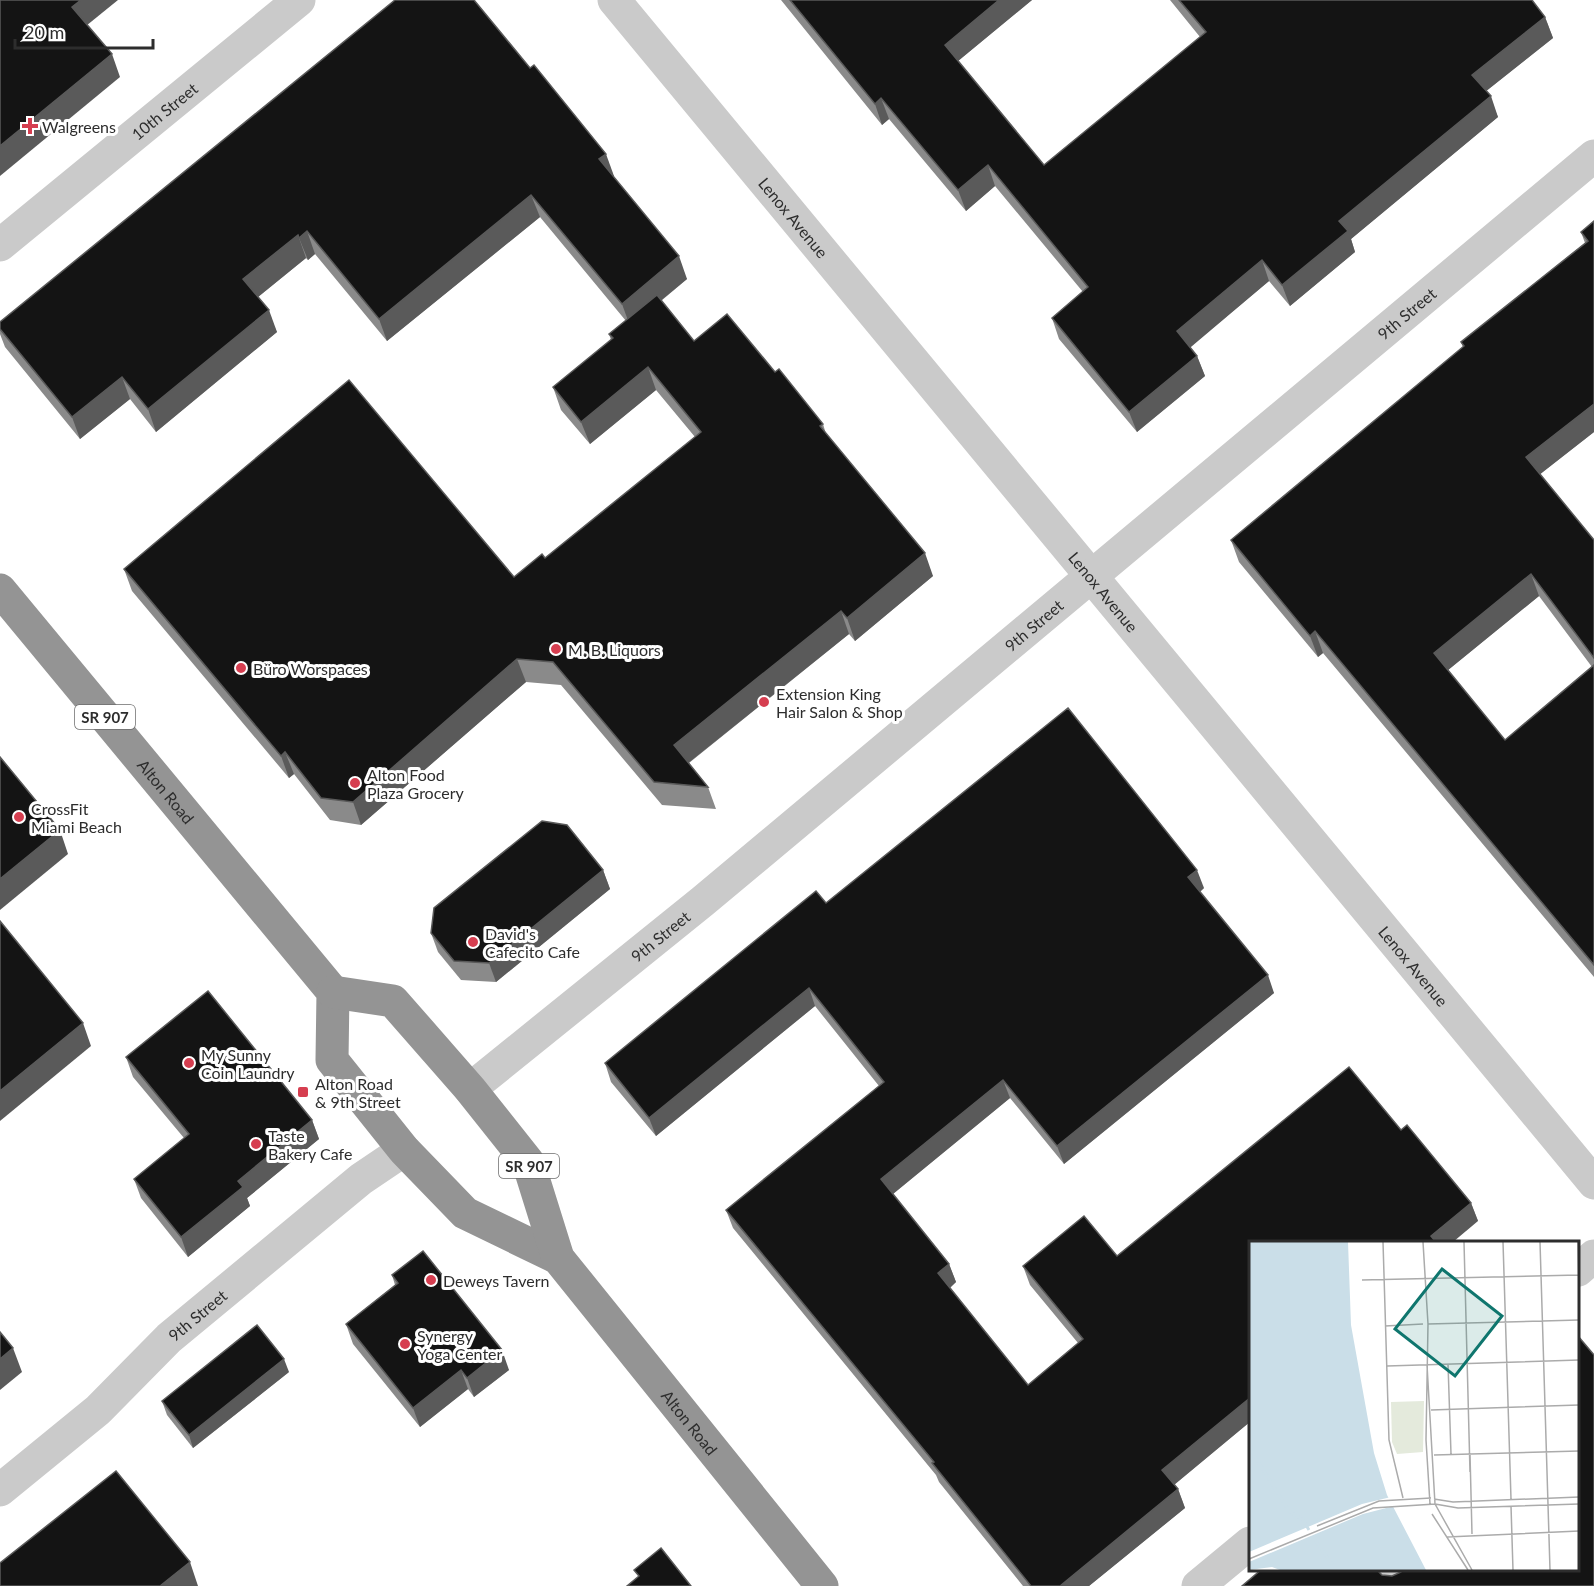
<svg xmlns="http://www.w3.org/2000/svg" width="1594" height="1586" font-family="Lato,sans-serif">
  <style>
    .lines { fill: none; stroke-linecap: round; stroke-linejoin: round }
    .minor { stroke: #cacaca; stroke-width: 33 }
    .highway { stroke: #949494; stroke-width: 33 }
    .wall { fill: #8a8a8a; fill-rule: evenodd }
    .shaded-wall { fill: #5a5a5a }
    .building { fill: #141414; stroke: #5a5a5a; stroke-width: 1.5 }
    .poi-dot { fill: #d63e50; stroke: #fff; stroke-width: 2 }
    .labels { text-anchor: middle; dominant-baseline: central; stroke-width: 6; stroke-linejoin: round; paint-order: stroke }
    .shield { fill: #fff; stroke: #6c6c6c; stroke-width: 1.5 }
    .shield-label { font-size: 15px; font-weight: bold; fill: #2d2d2d }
    .street-label { font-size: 16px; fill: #2d2d2d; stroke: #fff }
    .poi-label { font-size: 16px; fill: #2d2d2d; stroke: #fff; text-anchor: start }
    .inset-river { fill: none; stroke: #cadee8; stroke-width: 3 }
    .inset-road { fill: none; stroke: #ababab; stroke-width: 1.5 }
    .view { fill: #0f766e; fill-opacity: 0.15; stroke: #0f766e; stroke-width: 3 }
    .inset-edge { fill: none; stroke: #2d2d2d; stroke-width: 3 }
  </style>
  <rect width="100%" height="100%" fill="#fff"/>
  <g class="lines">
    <g class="minor">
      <path id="s1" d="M 614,0 L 1594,1183"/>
      <path id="s2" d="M 0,245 L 299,0"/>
      <path id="s3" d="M 470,1089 L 703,901 L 1594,156"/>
      <polyline points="1578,1270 1594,1256"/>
      <path id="s4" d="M 0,1490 L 98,1410 L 169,1338 L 361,1179 L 404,1150"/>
      <polyline points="1385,1570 1399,1586"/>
      <polyline points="1198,1586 1250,1543"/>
    </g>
    <g class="highway">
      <path id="s5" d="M 0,590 L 333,992 L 332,1060 L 404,1150 L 465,1213 L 558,1258"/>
      <path id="s6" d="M 333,992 L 393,1001 L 470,1089 L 528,1162 L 558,1258 L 822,1586"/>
    </g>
  </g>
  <g class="wall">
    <polygon points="395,0 614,176 613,177 687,279 661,301 694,341 775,372 823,424 826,434 933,576 855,641 849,634 689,763 708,787 716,809 662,805 561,685 526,682 361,825 330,820 294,774 289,778 132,591 124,569 514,577 545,558 695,437 656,390 590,444 561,410 553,387 611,340 609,334 626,321 540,217 387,341 315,254 308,260 306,258 258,297 277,332 156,432 130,399 80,439 5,347 0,334 0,322"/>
    <polygon points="781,0 1032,0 958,61 1044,165 1200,37 1170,0 1532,0 1545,17 1553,38 1486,91 1498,117 1351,239 1355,252 1290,306 1269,281 1190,347 1197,356 1205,376 1137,432 1059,339 1052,318 1083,292 995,186 966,211 889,119 882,125"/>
    <path d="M 1594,221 L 1594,432 L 1540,474 L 1594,540 L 1594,977 L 1323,653 L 1318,657 L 1239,562 L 1231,540 L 1463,347 L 1461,342 L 1585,243 L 1581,232 ZM 1539,596 L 1592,667 L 1505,740 L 1448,670 Z"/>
    <polygon points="603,870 610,889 496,982 461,980 438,952 431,933"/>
    <polygon points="1204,888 1200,892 1274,993 1064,1164 1010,1098 893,1194 949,1264 956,1282 950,1288 1028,1385 1078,1343 1030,1285 1023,1266 1117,1256 1401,1130 1471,1203 1478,1221 1251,1242 1251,1421 1174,1485 1178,1489 1185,1508 1089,1586 1023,1586 939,1482 936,1475 733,1228 726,1210 879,1086 815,1006 656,1136 611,1082 605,1063 826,903"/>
    <polygon points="126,1057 312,1120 319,1139 247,1198 250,1206 188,1257 141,1198 134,1179 184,1138 133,1077"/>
    <polygon points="392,1275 509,1370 474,1397 468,1389 420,1427 353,1344 346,1324 395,1285"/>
    <polygon points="289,1372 193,1448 167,1415 162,1401"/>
  </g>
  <g class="shaded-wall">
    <polygon points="81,0 118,0 81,30 72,7"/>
    <polygon points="999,0 1032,0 952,66 945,45"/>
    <polygon points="1545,17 1553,38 1480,96 1472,75"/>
    <polygon points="112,54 120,77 0,176 0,146"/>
    <polygon points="1491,96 1498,117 1351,239 1355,252 1290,306 1282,285 1339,221"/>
    <polygon points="881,98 889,119 882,125 875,104"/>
    <polygon points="606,154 614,176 607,182 599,159"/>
    <polygon points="988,165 995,186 966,211 958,190"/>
    <polygon points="531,195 540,217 387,341 379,319"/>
    <polygon points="307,231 315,254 308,260 299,238"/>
    <polygon points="298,235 306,258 252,302 243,279"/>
    <polygon points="679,256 687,279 630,326 622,304"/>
    <polygon points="1262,260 1269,281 1185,352 1177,331"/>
    <polygon points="269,310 277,332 156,432 148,409"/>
    <polygon points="1197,356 1205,376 1137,432 1129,412"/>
    <polygon points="648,367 656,390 590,444 581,422"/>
    <polygon points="122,377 130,399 80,439 72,417"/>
    <polygon points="1594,404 1594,432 1534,479 1526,457"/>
    <polygon points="925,553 933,576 855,641 847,618"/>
    <polygon points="1531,574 1539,596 1442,675 1434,653"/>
    <polygon points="841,611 849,634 682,768 674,745"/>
    <polygon points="1315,631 1323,653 1318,657 1310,636"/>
    <polygon points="517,659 526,682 361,825 353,802"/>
    <polygon points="285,752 294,774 289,778 281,756"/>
    <polygon points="60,830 68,854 0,910 0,879"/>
    <polygon points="603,870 610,889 496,982 489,963"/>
    <polygon points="1197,870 1204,888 1195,896 1188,877"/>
    <polygon points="1268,975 1274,993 1064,1164 1057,1146"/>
    <polygon points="809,988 815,1006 656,1136 649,1118"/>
    <polygon points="83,1023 91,1046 0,1121 0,1091"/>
    <polygon points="1003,1080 1010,1098 888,1198 881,1179"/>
    <polygon points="312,1120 319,1139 247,1198 250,1206 188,1257 181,1237 238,1181"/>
    <polygon points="1471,1203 1478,1221 1453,1242 1433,1242 1431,1236"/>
    <polygon points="949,1264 956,1282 945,1292 938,1273"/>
    <polygon points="13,1348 22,1372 0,1390 0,1359"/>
    <polygon points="502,1350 509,1370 474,1397 467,1378"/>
    <polygon points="284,1359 289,1372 193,1448 189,1435"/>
    <polygon points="461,1370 468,1389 420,1427 413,1408"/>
    <polygon points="1251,1397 1251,1421 1169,1489 1162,1470"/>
    <polygon points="1178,1489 1185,1508 1089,1586 1060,1586"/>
    <polygon points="190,1562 198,1586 160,1586"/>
  </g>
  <g class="building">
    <polygon points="0,0 81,0 72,7 112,54 0,146"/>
    <polygon points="395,0 474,0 530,68 534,65 606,154 599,159 679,256 622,304 531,195 379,319 307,231 299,238 298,235 243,279 269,310 148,409 122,377 72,417 0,329 0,322"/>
    <polygon points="790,0 999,0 945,45 1044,165 1206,32 1179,0 1532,0 1545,17 1472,75 1491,96 1339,221 1348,231 1282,285 1262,260 1177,331 1197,356 1129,412 1052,318 1088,287 988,165 958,190 881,98 875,104"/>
    <polygon points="1594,221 1594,404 1526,457 1594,540 1594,658 1531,574 1434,653 1505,740 1594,665 1594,965 1315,631 1310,636 1231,540 1464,346 1461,342 1588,241 1581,232"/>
    <polygon points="657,295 694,341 727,314 775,372 779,369 823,424 820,426 925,553 847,618 841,611 674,745 708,787 654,782 553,662 517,659 353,802 321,798 285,752 281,756 124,569 349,380 514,577 542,554 545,558 701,432 648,367 581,422 553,387 613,338 609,334"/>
    <polygon points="1068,708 1197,870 1188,877 1268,975 1057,1146 1003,1080 881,1179 949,1264 938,1273 1028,1385 1083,1339 1023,1266 1084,1216 1117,1256 1349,1067 1401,1130 1407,1125 1471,1203 1431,1236 1436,1242 1251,1242 1251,1397 1162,1470 1178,1489 1060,1586 1031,1586 932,1463 934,1462 726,1210 884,1082 809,988 649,1118 605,1063 816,891 826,903"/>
    <polygon points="0,757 60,830 0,879"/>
    <polygon points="542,821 567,825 603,870 489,963 454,961 431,933 434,908"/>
    <polygon points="0,921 83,1023 0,1091"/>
    <polygon points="208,991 312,1120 238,1181 243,1187 181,1237 134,1179 189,1134 126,1057"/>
    <polygon points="423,1251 502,1350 467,1378 461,1370 413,1408 346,1324 398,1283 392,1275"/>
    <polygon points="257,1325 284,1359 189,1435 162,1401"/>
    <polygon points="0,1332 13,1348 0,1359"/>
    <polygon points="1578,1336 1594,1355 1594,1586 1242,1586 1262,1569 1376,1569 1382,1575 1392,1576 1401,1572 1402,1569 1578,1569"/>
    <polygon points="116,1471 190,1562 160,1586 0,1586 0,1563"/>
    <polygon points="661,1548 691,1586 627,1586 639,1576 634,1570"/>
  </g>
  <g class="poi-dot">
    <path d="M27 117h6v6h6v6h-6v6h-6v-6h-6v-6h6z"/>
    <circle cx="556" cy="649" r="6"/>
    <circle cx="241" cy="668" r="6"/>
    <circle cx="764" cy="702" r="6"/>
    <circle cx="355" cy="783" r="6"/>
    <circle cx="19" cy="817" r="6"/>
    <circle cx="473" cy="942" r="6"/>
    <circle cx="189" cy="1063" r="6"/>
    <rect x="297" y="1086" width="12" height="12" rx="3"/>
    <circle cx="256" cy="1144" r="6"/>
    <circle cx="431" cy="1280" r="6"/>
    <circle cx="405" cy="1344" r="6"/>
  </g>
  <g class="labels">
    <g class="shield">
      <rect x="75" y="705" width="60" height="24" rx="4.5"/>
      <rect x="499" y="1154" width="60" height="24" rx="4.5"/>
    </g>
    <g class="shield-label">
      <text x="105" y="717">SR 907</text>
      <text x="529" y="1166">SR 907</text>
    </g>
    <g class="street-label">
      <text stroke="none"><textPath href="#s2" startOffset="212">10th Street</textPath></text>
      <text stroke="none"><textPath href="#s1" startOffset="282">Lenox Avenue</textPath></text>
      <text stroke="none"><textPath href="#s3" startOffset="1216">9th Street</textPath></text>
      <text stroke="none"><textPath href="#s1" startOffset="768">Lenox Avenue</textPath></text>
      <text stroke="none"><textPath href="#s3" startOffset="730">9th Street</textPath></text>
      <text stroke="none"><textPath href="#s5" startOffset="261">Alton Road</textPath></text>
      <text stroke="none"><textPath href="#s3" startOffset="244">9th Street</textPath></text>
      <text stroke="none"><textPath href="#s1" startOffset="1254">Lenox Avenue</textPath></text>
      <text stroke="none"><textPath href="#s4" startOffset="264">9th Street</textPath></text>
      <text stroke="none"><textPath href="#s6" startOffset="582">Alton Road</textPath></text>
    </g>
    <g class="poi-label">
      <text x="42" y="126">Walgreens</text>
      <text x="568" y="649">M. B. Liquors</text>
      <text x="253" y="668">Büro Worspaces</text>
      <text x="776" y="693">Extension King<tspan x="776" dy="18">Hair Salon &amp; Shop</tspan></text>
      <text x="367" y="774">Alton Food<tspan x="367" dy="18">Plaza Grocery</tspan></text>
      <text x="31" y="808">CrossFit<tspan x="31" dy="18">Miami Beach</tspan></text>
      <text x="485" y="933">David's<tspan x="485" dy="18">Cafecito Cafe</tspan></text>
      <text x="201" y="1054">My Sunny<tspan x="201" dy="18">Coin Laundry</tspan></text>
      <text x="315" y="1083">Alton Road<tspan x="315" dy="18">&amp; 9th Street</tspan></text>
      <text x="268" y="1135">Taste<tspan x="268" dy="18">Bakery Cafe</tspan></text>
      <text x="443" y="1280">Deweys Tavern</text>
      <text x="417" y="1335">Synergy<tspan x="417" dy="18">Yoga Center</tspan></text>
    </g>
  </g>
  <g transform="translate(1249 1241)">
    <rect width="330" height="330" fill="#fff"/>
    <path d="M 175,160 L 174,211 L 148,213 L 143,201 L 142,161 Z" fill="#e4eadc"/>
    <path d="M 0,1 L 99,1 L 102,84 L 125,212 L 138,254 L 177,329 L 31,329 L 23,326 L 0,329 Z" fill="#cadee8"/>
    <path d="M 142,256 L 145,265 L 114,273 L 0,321 L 0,311 L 113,263 Z" fill="#fff"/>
    <path class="inset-river" d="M 0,206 L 40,270 L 54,279 L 60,289M 64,296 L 87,329"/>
    <path class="inset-road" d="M 134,1 L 140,199 L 154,257M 174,1 L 179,83 L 177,199 L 181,263M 215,1 L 221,231M 254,1 L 262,258M 291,1 L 301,329M 329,1 L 330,44M 113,39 L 330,34M 179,83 L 330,79M 136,85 L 174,83M 199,123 L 202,213M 138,125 L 330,119M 182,169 L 330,164M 221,213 L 223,293M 185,214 L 330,210M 185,258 L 204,261 L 330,256M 186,263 L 223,329M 186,263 L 209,267 L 330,263M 262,265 L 264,329M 183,273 L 219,329M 68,285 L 130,260 L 182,257M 198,296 L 330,290M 0,318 L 124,267 L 186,263 L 178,124"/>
    <path class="view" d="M 193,28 L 253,75 L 206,135 L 146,88 Z"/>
    <rect width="330" height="330" class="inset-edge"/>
  </g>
  <path d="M15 39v9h138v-9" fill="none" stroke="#2d2d2d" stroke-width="3"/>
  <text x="24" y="39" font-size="18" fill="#2d2d2d" stroke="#ffffff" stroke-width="4.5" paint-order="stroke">20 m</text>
</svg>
